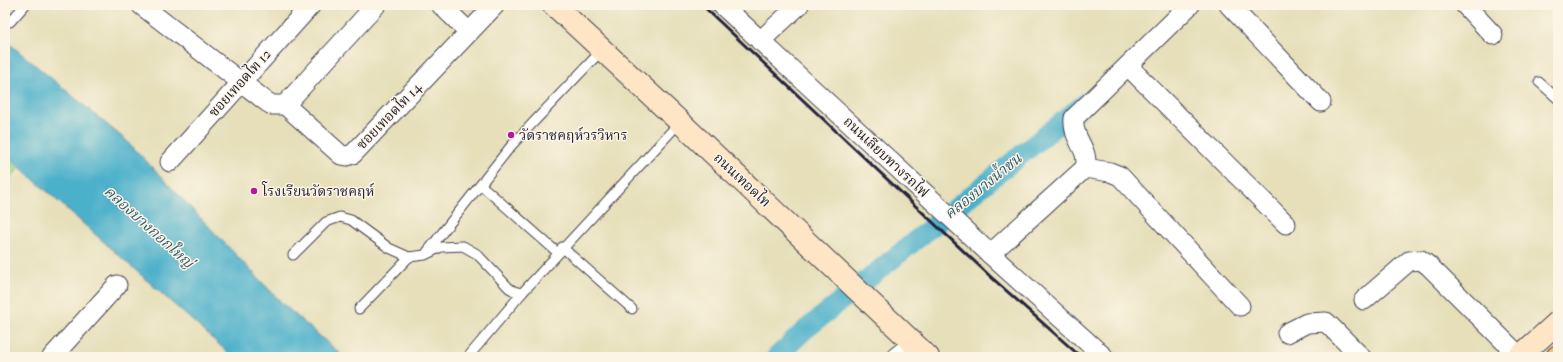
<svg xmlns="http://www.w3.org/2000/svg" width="1563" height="362" font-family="'IM FELL French Canon','Noto Serif Thai',serif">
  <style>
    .green { fill: #90d189; stroke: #597a62 }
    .water { fill: #4bb0ca; stroke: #366982 }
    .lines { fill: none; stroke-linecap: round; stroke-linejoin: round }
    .canal { stroke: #4bb0ca; stroke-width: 20 }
    .lane-casing { stroke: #3f3e4e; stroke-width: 11 }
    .street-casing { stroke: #3f3e4e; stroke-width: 21 }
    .secondary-casing { stroke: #3f3e4e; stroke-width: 24 }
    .primary-casing { stroke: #3f3e4e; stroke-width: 24 }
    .lane { stroke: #fff; stroke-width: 9 }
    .street { stroke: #fff; stroke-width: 19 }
    .secondary { stroke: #fee5c5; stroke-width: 22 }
    .primary { stroke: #fcbd6f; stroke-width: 22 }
    .rail { stroke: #22223b; stroke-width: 3 }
    .poi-dot { fill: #b5179e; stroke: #fcf5e5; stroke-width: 1.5 }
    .labels { text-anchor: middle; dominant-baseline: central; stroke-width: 3; stroke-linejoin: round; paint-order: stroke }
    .street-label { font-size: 14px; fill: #22223b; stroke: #fcf5e5 }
    .poi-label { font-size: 14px; fill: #22223b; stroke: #fcf5e5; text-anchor: start }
    .water-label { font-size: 15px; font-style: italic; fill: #325b74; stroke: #fcf5e5 }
  </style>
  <rect width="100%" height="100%" fill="#fcf5e5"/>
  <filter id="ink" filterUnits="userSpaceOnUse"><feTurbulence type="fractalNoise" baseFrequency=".025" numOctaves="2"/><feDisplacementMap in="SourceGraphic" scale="8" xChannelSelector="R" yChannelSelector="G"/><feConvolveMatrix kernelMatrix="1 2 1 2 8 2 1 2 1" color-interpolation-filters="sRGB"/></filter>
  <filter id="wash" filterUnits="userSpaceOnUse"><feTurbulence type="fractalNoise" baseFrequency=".012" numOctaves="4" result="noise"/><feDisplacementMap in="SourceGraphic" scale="16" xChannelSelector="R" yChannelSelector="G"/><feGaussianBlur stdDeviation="0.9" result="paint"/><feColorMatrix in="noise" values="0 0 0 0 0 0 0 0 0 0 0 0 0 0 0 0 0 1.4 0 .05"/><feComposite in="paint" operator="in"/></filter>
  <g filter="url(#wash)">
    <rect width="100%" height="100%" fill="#e6dfba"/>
    <polygon class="green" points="5,154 20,167 5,184"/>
    <polygon class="water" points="5,40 127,141 283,304 344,357 233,357 5,154"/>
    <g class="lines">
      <polyline class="canal" points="776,357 805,330 1085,103"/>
    </g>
  </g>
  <g filter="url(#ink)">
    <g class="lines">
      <g class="lane-casing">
        <g id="lane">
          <polyline points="10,22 25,5"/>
          <polyline points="1539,82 1558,99"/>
          <polyline points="481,185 558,253"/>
          <polyline points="562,247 632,309"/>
          <polyline points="427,252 511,146 602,50"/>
          <polyline points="293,255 326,222 340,217 351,220 389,248 409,257 425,255 441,247 463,246 477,254 509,288 514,291 522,293 680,122"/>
          <polyline points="359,309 409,257"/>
          <polyline points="468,357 522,293"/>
        </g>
      </g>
      <g class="street-casing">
        <g id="street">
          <polyline points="141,5 267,102 272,105 285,105 341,155 347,156 353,154 495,5"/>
          <polyline points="441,5 469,32"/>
          <polyline points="722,5 1002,265 1104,357"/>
          <polyline points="1229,5 1321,102"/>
          <polyline points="1465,5 1493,35"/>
          <polyline points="760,41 799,5"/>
          <polyline points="1128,66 1286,224"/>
          <polyline points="285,105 376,5"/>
          <polyline points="170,162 311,5"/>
          <polyline points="1085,168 1110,172 1120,176 1240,306"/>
          <path d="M 990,254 L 1085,168 C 1090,148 1072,141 1074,118 L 1190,5"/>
          <polyline points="1364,300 1409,261 1421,260 1429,266 1520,357"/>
          <polyline points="1287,333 1307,323 1326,322 1361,357"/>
          <polyline points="52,357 117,285"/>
          <polyline points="896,357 914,343"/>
        </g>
      </g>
      <g class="secondary-casing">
        <g id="secondary">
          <polyline points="554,5 680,122 928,357"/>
          <polyline points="1519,357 1558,322"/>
        </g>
      </g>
      <g class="primary-casing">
        <polyline id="primary" points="1557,357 1558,356"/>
      </g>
      <use href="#lane" class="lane"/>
      <use href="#street" class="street"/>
      <use href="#secondary" class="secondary"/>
      <use href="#primary" class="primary"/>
      <polyline class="rail" points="702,5 991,277 1081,357"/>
    </g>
  </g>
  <g class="poi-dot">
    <circle cx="511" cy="135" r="4"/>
    <circle cx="254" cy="191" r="4"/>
  </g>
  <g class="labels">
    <g class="street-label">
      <text transform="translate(240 83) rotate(-48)">ซอยเทอดไท 12</text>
      <text transform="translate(389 116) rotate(-46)">ซอยเทอดไท 14</text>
      <text transform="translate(886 157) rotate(43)">ถนนเลียบทางรถไฟ</text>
      <text transform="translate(742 180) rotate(43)">ถนนเทอดไท</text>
    </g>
    <g class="poi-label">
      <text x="519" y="135">วัดราชคฤห์วรวิหาร</text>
      <text x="262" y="191">โรงเรียนวัดราชคฤห์</text>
    </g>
    <g class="water-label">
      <text transform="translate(983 186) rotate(-39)">คลองบางน้ำชน</text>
      <text transform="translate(149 227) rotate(42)">คลองบางกอกใหญ่</text>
    </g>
  </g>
  <rect width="1563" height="362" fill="none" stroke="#fcf5e5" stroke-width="20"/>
</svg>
